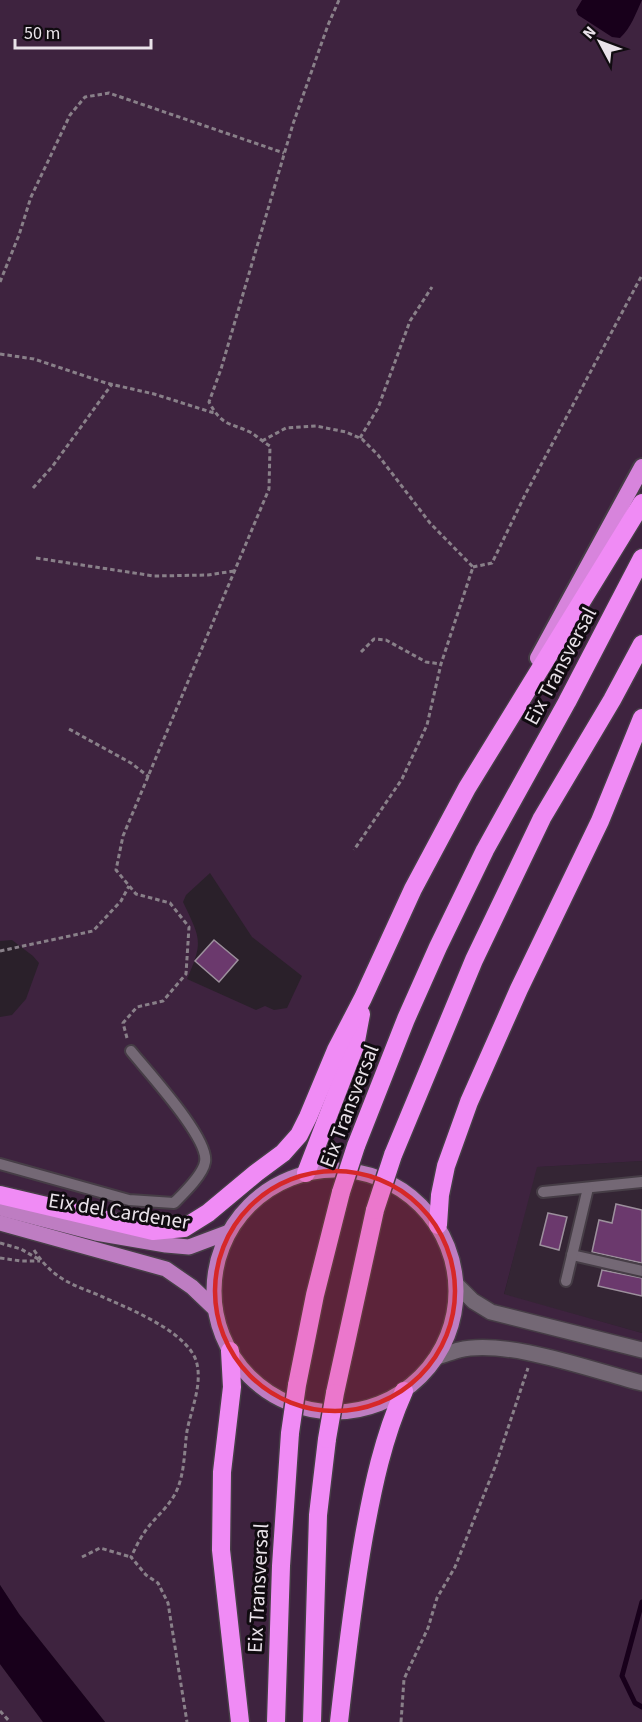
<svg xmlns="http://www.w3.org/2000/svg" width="642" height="1722" font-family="'Source Sans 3',sans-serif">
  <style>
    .built { fill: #342534 }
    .green { fill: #3e233f; fill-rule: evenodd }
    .water { fill: #18001b }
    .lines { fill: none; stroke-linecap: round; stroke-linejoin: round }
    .stream { stroke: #18001b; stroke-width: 5 }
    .building { fill: #6b396d; stroke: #9d909d; stroke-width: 1.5 }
    .service-casing { stroke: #463d46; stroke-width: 14 }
    .secondary-casing { stroke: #463d46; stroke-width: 18 }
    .primary-casing { stroke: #463d46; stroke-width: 18 }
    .trunk-casing { stroke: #463d46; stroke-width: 20 }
    .motorway-casing { stroke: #463d46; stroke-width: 21 }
    .path { stroke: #898089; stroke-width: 3; stroke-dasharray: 4.5 3; stroke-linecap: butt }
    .service { stroke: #746875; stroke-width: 10 }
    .secondary { stroke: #746875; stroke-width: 15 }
    .primary { stroke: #be7dc2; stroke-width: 15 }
    .trunk { stroke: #d784dc; stroke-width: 16 }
    .motorway { stroke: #f08bf5; stroke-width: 18 }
    .motorway-bridge-casing { stroke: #463d46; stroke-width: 21; stroke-linecap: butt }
    .motorway-bridge { stroke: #f08bf5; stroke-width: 18 }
    .marked { fill: #d62828; fill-opacity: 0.2; stroke: #d62828; stroke-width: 4.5; stroke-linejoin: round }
    .labels { text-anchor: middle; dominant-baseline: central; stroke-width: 6; stroke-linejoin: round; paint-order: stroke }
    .street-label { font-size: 21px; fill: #e9e2e9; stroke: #100b10 }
  </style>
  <rect width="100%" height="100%" fill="#2a202a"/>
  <polygon class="built" points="642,1161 642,1333 504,1295 536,1167"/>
  <g class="green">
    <path d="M 0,0 L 642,0 L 642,1161 L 537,1167 L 504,1294 L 642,1333 L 642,1722 L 105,1722 L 19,1614 L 0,1585 L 0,1017 L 12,1015 L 26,999 L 39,963 L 33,956 L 12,940 L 0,941 ZM 210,873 L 252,937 L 302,976 L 287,1008 L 274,1010 L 265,1006 L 256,1010 L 187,979 C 204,941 200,938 183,902 L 186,895 Z"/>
    <polygon points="0,1664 43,1722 0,1722"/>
  </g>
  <g class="water">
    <path d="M 582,0 L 642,0 C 636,13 631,28 620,38 L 612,37 L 578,15 L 576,10 Z"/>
    <polygon points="0,1585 19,1614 105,1722 43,1722 0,1664"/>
  </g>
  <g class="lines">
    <polyline class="stream" points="642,1602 622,1676 635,1703 642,1707"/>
  </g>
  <g class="building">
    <polygon points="214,940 238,960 219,982 195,961"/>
    <polygon points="616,1204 642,1210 642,1263 592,1252 599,1220 612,1223"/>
    <polygon points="548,1213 567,1217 559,1250 540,1245"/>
    <polygon points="602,1270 642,1278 642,1296 598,1286"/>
  </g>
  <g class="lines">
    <g class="service-casing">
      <g id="service">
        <path d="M 0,1164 L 129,1200 L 174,1203 C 183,1194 203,1175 205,1162 C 210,1139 147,1071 131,1051"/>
        <polyline points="543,1192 642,1182"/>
        <polyline points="572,1255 642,1271"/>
        <polyline points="566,1281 588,1188"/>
      </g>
    </g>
    <g class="secondary-casing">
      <g id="secondary">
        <polyline points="457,1285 473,1301 491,1312 642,1350"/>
        <path d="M 437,1357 C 444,1355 452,1352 459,1350 C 506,1338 594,1371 642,1383"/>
      </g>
    </g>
    <g class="primary-casing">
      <g id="primary">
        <circle cx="335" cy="1291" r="121"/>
        <polyline points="0,1208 96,1233 166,1245 189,1247 229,1232"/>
        <polyline points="0,1223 166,1269 192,1287 215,1309"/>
      </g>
    </g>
    <g class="trunk-casing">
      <polyline id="trunk" points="538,658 642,467"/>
    </g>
    <g class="motorway-casing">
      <g id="motorway">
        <polyline points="356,1146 406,1019 438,947 485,850 567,702 642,558"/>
        <polyline points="393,1155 474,960 542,818 612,700 642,644"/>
        <polyline points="306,1173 355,1046 361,1014"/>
        <polyline points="0,1195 153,1231 184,1228 208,1213 256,1173 283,1153 299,1135 308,1117 336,1050 363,998 413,889 467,788 642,503"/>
        <polyline points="438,1225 440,1195 446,1166 469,1102 519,989 600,821 642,718"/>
        <polyline points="230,1351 232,1387 222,1472 221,1550 240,1722"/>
        <polyline points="297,1385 315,1295 341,1192"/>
        <polyline points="335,1393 375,1210"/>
        <polyline points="276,1722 281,1566 290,1433"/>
        <polyline points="312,1722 318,1515 327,1439"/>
        <path d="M 339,1722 C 346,1660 353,1598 364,1536 C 373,1486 383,1438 404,1391"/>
      </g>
    </g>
    <g class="path">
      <polyline points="0,282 19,235 31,197 70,115 85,97 109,93 284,153"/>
      <polyline points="0,354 34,359 106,383 154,394 214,413"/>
      <polyline points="360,438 378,408 410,321 432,287"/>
      <polyline points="262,441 286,428 316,426 346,432 362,439 378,455 430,523 473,567 441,664 427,725 402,779 354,850"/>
      <polyline points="33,488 52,467 112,384"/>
      <polyline points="36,558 154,576 208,575 234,571"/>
      <polyline points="473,567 492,563 525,495 642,275"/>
      <polyline points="361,652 374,639 386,640 426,662 441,664"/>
      <polyline points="69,729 131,763 149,777"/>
      <polyline points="0,951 93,931 121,901 129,886"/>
      <path d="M 127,1038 L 123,1023 L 137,1007 L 163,1001 L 186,974 L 189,927 L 170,903 L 136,894 L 116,870 L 123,836 L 269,489 L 270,446 C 263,442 257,436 250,432 C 228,422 222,426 209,402 L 221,369 L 293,124 L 328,25 L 339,0"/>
      <polyline points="0,1243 21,1249 40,1260"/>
      <path d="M 34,1250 C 56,1284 78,1285 112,1301 C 137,1312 191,1335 197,1364 C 202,1386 191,1410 187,1431 C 184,1452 185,1475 175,1494 C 167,1509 153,1519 144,1533 C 139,1540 135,1549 131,1557 L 146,1575 L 158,1583 L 168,1603 L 187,1722"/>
      <polyline points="0,1258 21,1261 40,1261"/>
      <polyline points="82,1557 100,1548 131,1557"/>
      <polyline points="0,1711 10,1722"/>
      <polyline points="401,1722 404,1679 428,1628 437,1598 455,1567 495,1467 528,1368"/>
    </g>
    <use href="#service" class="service"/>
    <use href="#secondary" class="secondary"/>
    <use href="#primary" class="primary"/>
    <use href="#trunk" class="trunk"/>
    <use href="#motorway" class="motorway"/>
    <g class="motorway-bridge-casing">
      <g id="motorway-bridge">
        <polyline points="341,1192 356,1146"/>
        <polyline points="375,1210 393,1155"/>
        <polyline points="290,1433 297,1385"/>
        <polyline points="327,1439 335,1393"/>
      </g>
    </g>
    <use href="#motorway-bridge" class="motorway-bridge"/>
  </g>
  <path class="marked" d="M215 1291a120 120 0 1 1 240 0a120 120 0 1 1-240 0Z"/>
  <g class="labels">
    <g class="street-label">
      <text transform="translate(560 666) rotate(-62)">Eix Transversal</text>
      <text transform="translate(349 1106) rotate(-69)">Eix Transversal</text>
      <text transform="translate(119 1211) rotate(9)">Eix del Cardener</text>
      <text transform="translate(258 1588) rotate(-87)">Eix Transversal</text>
    </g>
  </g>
  <g transform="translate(600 42) rotate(311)" stroke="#100b10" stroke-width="4.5" paint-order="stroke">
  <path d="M0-4.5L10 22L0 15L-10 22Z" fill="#e9e2e9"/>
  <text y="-9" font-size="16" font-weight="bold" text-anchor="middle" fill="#e9e2e9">N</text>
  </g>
  <path d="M15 39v9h136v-9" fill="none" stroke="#e9e2e9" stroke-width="3"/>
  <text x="24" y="39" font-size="18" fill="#e9e2e9" stroke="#100b10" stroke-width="4.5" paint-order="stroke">50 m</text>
</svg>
